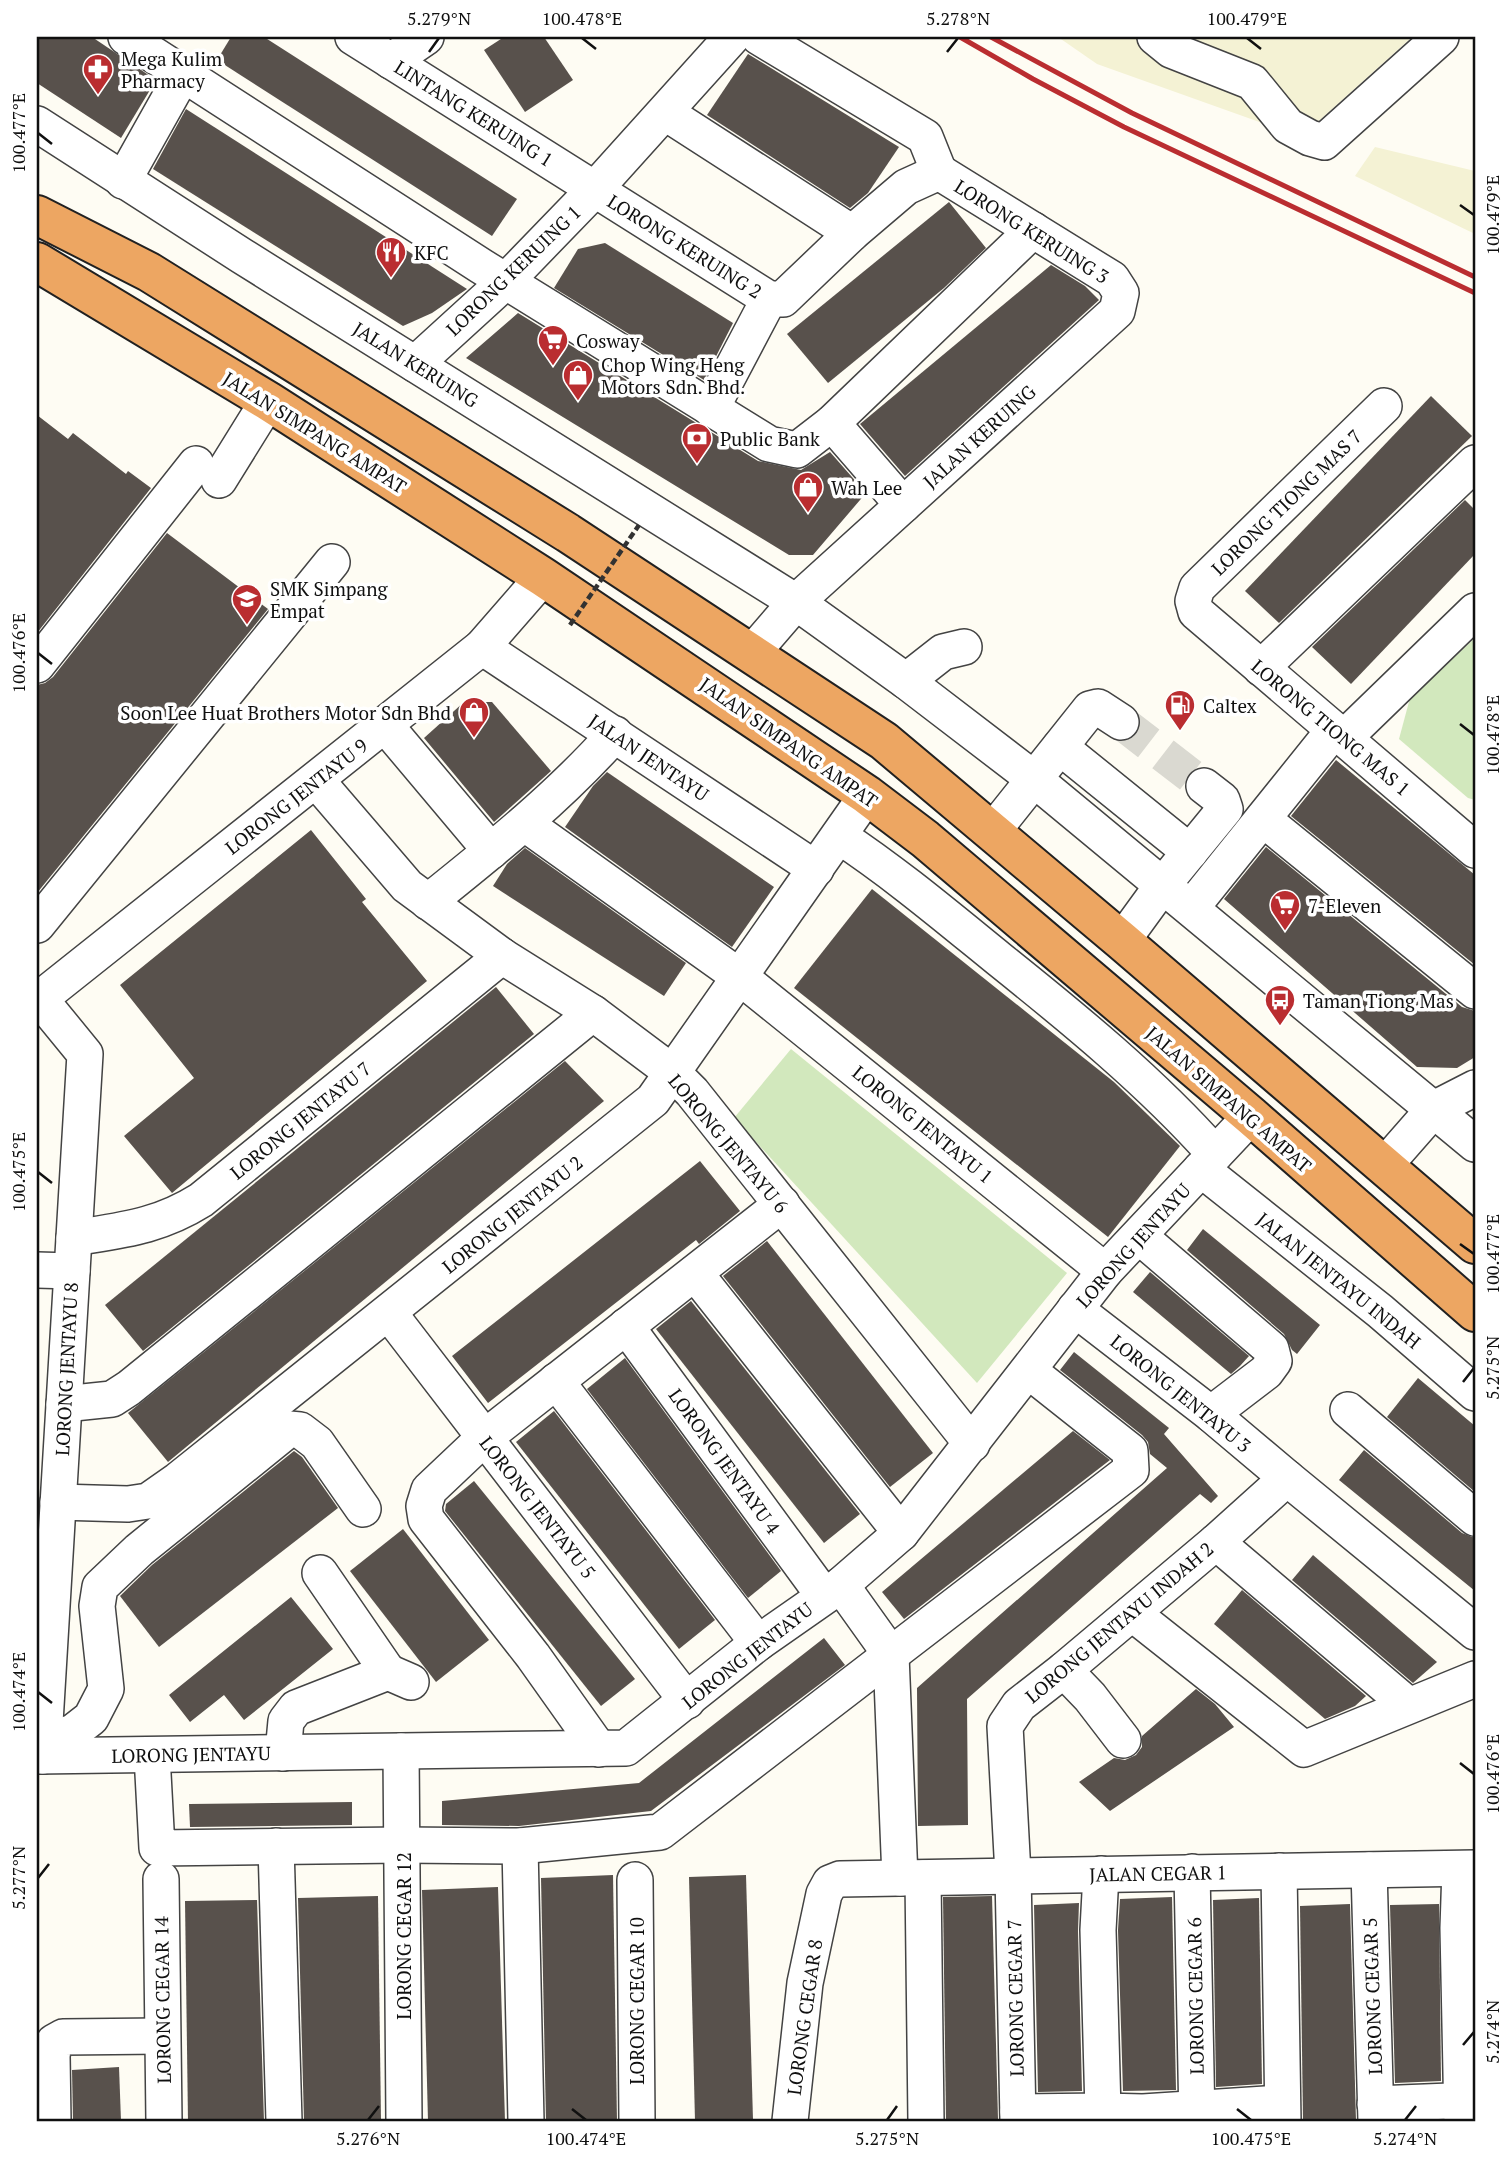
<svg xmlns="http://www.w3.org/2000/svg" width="1512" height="2158" font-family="'PT Serif',serif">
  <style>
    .farmland { fill: #f4f2d4 }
    .green { fill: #d2e8bd }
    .building { fill: #58514c }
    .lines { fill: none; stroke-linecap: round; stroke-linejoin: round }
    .minor-tunnel { stroke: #dad9d1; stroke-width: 35; stroke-dasharray: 35 18; stroke-linecap: butt }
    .minor-casing { stroke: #434343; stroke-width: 38 }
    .highway-casing { stroke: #212121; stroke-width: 42 }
    .minor { stroke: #fff; stroke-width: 35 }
    .highway { stroke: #eda662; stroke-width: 38 }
    .rail { stroke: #ba2d30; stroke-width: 5 }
    .path-bridge { stroke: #323232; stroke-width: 4.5; stroke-dasharray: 7 3.5; stroke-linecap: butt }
    .ticks { fill: none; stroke: #101010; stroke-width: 2.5 }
    .labels { text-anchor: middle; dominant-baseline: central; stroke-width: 7; stroke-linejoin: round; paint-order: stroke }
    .poi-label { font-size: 19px; fill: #101010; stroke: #fff; text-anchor: start }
    .street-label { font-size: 19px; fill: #101010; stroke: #fff }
    .neatline { fill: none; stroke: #101010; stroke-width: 2.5 }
    .ticks-label { font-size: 18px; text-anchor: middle; fill: #101010 }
  </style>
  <rect width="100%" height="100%" fill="#fefcf3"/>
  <g class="farmland">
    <polygon points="1058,37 1412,37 1301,137 1097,64"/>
    <polygon points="1375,147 1475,171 1475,234 1355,176"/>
  </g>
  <g class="green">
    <polygon points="1475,638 1475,800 1468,798 1399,739 1410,698"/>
    <polygon points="791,1049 1067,1273 977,1383 734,1118"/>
  </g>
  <g class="building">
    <polygon points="37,37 92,37 156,80 121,138 37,83"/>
    <polygon points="231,37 264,37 517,199 492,236 217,60"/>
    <polygon points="504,37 544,37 573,80 525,112 484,50"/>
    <polygon points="748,54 899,147 868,193 850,208 707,115"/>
    <polygon points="186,109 467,289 432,313 403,326 153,169"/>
    <polygon points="949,202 986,248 944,288 828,383 787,334"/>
    <polygon points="605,243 733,323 704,380 554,288 578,249"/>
    <polygon points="1051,265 1085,286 1099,300 905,476 860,424"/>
    <polygon points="518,313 758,461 801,470 830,452 866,493 813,555 789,555 466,358"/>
    <polygon points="1431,396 1472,436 1279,623 1245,591"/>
    <polygon points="37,415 68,439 73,433 126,474 128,471 151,488 37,633"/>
    <polygon points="1465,500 1475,510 1475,554 1351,684 1312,647"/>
    <polygon points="167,533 268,609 37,893 37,685 45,683 53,677"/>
    <polygon points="464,702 492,702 551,771 494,822 424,738"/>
    <polygon points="1336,760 1475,875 1475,965 1291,816"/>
    <polygon points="607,772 774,887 732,947 565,827 593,786"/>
    <polygon points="311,830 366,899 362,902 427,981 172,1193 124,1136 194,1078 120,985"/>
    <polygon points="1266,847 1462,1007 1475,1011 1475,1057 1457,1068 1417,1067 1224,899"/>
    <polygon points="525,848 686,963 664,996 493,886 507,864"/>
    <polygon points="872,889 1114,1082 1180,1146 1108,1237 794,988"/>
    <polygon points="496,987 534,1034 143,1351 105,1305"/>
    <polygon points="565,1061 604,1101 168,1462 128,1413"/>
    <polygon points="700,1161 740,1211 699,1244 696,1240 488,1403 452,1356"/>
    <polygon points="1203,1229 1320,1325 1297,1354 1292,1350 1284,1334 1187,1250"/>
    <polygon points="767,1241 933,1453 890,1487 723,1276"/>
    <polygon points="1150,1272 1249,1356 1240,1366 1231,1374 1133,1292"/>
    <polygon points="691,1301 860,1514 824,1543 656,1329"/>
    <polygon points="1074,1352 1169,1428 1164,1434 1218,1496 1211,1503 1200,1494 967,1699 968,1825 918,1826 917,1688 1167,1468 1150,1454 1148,1442 1142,1435 1060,1370"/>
    <polygon points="625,1358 781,1571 748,1598 587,1389"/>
    <polygon points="1418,1378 1475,1426 1475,1492 1387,1417"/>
    <polygon points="554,1411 715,1620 679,1649 516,1442"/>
    <polygon points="1073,1431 1110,1460 904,1619 882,1592"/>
    <polygon points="1364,1450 1462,1533 1475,1538 1475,1591 1339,1480"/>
    <polygon points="294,1451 302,1457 338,1508 159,1647 120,1596 152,1565"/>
    <polygon points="474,1481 635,1679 601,1706 445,1511 446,1504"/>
    <polygon points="403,1529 489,1640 436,1682 350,1571"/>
    <polygon points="1313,1555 1437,1662 1413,1683 1292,1580"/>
    <polygon points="1242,1590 1366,1696 1355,1706 1325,1719 1214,1624"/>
    <polygon points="291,1597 333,1649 244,1720 224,1695 190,1722 169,1695"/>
    <polygon points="824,1638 845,1665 651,1811 519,1826 442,1825 442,1801 639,1783"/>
    <polygon points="1196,1689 1215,1704 1234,1727 1110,1811 1079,1782 1114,1758 1125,1760 1136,1755 1142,1747 1142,1736"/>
    <polygon points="352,1802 352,1825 190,1827 189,1804"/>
    <polygon points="613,1875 617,2121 546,2121 541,1878"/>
    <polygon points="746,1875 753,2120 695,2121 689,1877"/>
    <polygon points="498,1887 505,2121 428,2121 422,1890"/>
    <polygon points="378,1896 381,2121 304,2121 298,1898"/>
    <polygon points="992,1896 998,2119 946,2121 943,1897"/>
    <polygon points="1172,1897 1176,2090 1123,2091 1118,1930 1120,1899"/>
    <polygon points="1259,1898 1262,2084 1216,2087 1213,1900"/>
    <polygon points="257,1900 264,2121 188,2121 185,1901"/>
    <polygon points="1079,1903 1078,1931 1082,2091 1038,2092 1034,1905"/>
    <polygon points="1350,1904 1356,2121 1303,2121 1300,1906"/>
    <polygon points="1439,1904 1441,2081 1395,2083 1390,1905"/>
    <polygon points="119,2067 121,2121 73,2121 72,2070"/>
  </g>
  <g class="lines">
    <polyline class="minor-tunnel" points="1121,722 1204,786"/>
    <g class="minor-casing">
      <g id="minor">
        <polyline points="126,37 481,266 769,444 797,450 832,423 1033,230"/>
        <polyline points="353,37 769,299 783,299 852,233 906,187 939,172"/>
        <polyline points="759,37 925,137 939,172"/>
        <polyline points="1155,37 1171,50 1252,82 1288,126 1310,138 1324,142 1441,37"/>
        <polyline points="391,61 426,37"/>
        <polyline points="666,113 852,233"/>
        <polyline points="37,124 242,256 796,602 906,681 1034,779 1475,1144"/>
        <polyline points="123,181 183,74"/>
        <polyline points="415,364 506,281 595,189 732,37"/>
        <polyline points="1384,406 1197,588 1193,601 1196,612 1475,850"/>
        <polyline points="711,409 769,299"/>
        <polyline points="832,423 903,505"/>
        <polyline points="219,480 268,401"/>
        <polyline points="482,647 816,869"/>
        <polyline points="752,653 796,602 1117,311 1121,293 1112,279 939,172"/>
        <polyline points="37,665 196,464"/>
        <polyline points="1261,668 1475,463"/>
        <polyline points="906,681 943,652 964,647"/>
        <polyline points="385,725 491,851"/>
        <polyline points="1344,738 1475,611"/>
        <polyline points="1060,747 1190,852"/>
        <polyline points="316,780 407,886 502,956 593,1013 673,1073 692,1092 972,1444"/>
        <polyline points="1263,819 1475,991"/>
        <polyline points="524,823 740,977 1105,1271"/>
        <polyline points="992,832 1090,709 1098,707 1121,722"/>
        <path d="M 839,836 C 895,873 946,916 999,959 C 1074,1019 1151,1082 1215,1154"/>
        <path d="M 428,902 C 493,850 559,797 615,734"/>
        <polyline points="1191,908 1334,730"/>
        <polyline points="37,925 332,562"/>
        <polyline points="1122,941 1162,886 1225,809 1222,800 1204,786"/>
        <polyline points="40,999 85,1054 43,1756"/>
        <polyline points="37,1001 482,647 543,577"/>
        <polyline points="1384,1166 1434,1109 1475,1088"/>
        <polyline points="1201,1169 1380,1311 1475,1393"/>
        <polyline points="1139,1236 1271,1349 1274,1361 1266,1372 1211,1414"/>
        <path d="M 74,1238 C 122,1230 158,1227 201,1200 L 502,956"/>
        <polyline points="37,1270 72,1271"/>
        <polyline points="695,1273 901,1533"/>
        <polyline points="1075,1309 1211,1414 1287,1478 1475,1632"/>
        <polyline points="389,1313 687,1701"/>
        <polyline points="626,1326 824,1596"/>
        <polyline points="556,1381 758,1643"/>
        <polyline points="64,1404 112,1399 129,1388 593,1013"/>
        <polyline points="1348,1410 1475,1518"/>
        <polyline points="58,1502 128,1504 148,1501 178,1480 653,1100 867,795"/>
        <polyline points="1216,1542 1408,1705"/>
        <polyline points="320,1573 388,1672"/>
        <polyline points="841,1585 891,1655 900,1878"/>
        <polyline points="1132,1613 1304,1749 1475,1679"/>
        <polyline points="1064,1670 1090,1697 1123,1740"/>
        <polyline points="44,1742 73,1732 91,1718 106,1689 97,1606 100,1587 139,1550 289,1429 300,1430 317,1443 363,1509"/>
        <polyline points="599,1749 533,1656 426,1519 424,1506 429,1490 484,1438 782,1204"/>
        <polyline points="401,1751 404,2121"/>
        <polyline points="283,1753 286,1721 296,1708 388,1672 411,1682"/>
        <polyline points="152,1755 157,1848 402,1845 520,1846 660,1832 1131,1470 1130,1451 1029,1371"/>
        <polyline points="37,1756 626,1748 758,1643 841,1585 901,1533 1105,1271 1251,1116"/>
        <polyline points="276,1846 284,2121"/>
        <polyline points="520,1846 526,2121"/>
        <polyline points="1460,1869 1458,1928 1462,2121"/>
        <polyline points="1369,1870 1376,2121"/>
        <polyline points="1279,1871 1283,2121"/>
        <polyline points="1192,1872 1197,2121"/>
        <polyline points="923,1878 926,2121"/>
        <polyline points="161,1879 164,2121"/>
        <polyline points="635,1880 637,2121"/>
        <polyline points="1375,2104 1475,2100"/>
        <polyline points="1018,2112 1103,2111 1098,1930 1101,1874"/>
        <polyline points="53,2121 52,2056 54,2042 63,2037 162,2036"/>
        <polyline points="790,2121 805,1983 824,1894 830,1883 840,1879 1475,1868"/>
        <polyline points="1018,2121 1013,1874 1005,1726 1019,1705 1064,1670 1216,1542 1287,1478"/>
        <polyline points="1103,2121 1103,2111 1143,2112 1282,2103"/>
      </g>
    </g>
    <g class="highway-casing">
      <g id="highway">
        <polyline points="37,215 149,272 568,533 884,741 1122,941 1475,1244"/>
        <polyline points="37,262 268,401 543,577 867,795 925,839 1251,1116 1475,1312"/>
      </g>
    </g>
    <use href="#minor" class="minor"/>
    <use href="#highway" class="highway"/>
    <g class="rail">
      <polyline points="960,37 1033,79 1124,127 1475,293"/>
      <polyline points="991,37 1132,113 1475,277"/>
    </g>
    <polyline class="path-bridge" points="570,625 639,525"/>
  </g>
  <path class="ticks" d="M 582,38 L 596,49M 1247,38 L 1261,49M 429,52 L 439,38M 947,52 L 958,38M 38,133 L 52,144M 1460,205 L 1474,215M 38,653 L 52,664M 1460,724 L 1474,735M 38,1172 L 52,1183M 1460,1244 L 1474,1254M 1463,1382 L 1474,1368M 38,1692 L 52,1703M 1460,1763 L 1474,1774M 38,1878 L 49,1864M 1463,2045 L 1474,2032M 572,2109 L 586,2120M 1237,2109 L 1251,2120M 368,2120 L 379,2106M 887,2120 L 897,2106M 1405,2120 L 1416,2106"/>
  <defs>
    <g id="pharmacy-pin" transform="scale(1.575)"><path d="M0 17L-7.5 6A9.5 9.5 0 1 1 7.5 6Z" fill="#ba2d30" stroke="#fff"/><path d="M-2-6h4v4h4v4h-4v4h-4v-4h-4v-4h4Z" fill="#fff"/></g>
    <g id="restaurant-pin" transform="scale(1.575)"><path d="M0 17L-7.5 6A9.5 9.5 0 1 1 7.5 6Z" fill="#ba2d30" stroke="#fff"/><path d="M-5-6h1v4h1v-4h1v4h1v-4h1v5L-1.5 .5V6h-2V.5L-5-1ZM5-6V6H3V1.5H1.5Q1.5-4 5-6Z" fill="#fff"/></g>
    <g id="supermarket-pin" transform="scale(1.575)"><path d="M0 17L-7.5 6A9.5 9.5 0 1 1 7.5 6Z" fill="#ba2d30" stroke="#fff"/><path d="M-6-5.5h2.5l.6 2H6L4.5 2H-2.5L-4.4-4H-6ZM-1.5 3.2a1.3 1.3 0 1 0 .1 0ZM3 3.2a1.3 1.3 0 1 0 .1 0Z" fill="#fff"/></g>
    <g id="shop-pin" transform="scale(1.575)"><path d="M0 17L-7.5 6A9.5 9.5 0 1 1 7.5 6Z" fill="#ba2d30" stroke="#fff"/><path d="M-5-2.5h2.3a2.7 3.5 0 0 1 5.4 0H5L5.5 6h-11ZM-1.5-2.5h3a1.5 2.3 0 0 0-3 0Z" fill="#fff"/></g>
    <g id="bank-pin" transform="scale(1.575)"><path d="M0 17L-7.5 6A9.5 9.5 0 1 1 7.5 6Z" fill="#ba2d30" stroke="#fff"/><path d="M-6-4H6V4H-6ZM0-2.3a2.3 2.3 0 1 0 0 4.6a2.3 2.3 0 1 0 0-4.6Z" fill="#fff"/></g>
    <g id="school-pin" transform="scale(1.575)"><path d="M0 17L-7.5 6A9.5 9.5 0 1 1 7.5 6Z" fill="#ba2d30" stroke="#fff"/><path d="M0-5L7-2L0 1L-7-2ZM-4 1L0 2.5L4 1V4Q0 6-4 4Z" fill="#fff"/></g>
    <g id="fuel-pin" transform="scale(1.575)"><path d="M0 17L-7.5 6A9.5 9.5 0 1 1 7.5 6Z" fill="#ba2d30" stroke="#fff"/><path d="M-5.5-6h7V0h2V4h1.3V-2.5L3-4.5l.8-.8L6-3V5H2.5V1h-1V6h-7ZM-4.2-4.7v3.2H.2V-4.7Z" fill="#fff"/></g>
    <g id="bus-pin" transform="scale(1.575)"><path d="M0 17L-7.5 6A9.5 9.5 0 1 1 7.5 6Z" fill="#ba2d30" stroke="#fff"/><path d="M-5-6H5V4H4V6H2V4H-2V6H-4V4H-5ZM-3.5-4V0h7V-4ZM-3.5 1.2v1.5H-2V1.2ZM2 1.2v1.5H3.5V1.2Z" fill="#fff"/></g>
  </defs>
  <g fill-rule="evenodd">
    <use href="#pharmacy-pin" x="98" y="69"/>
    <use href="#restaurant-pin" x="391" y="252"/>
    <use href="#supermarket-pin" x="553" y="340"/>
    <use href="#shop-pin" x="578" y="375"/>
    <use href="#bank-pin" x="697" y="438"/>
    <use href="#shop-pin" x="808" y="487"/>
    <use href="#school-pin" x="247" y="599"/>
    <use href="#fuel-pin" x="1180" y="705"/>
    <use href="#shop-pin" x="474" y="712"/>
    <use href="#supermarket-pin" x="1285" y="905"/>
    <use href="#bus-pin" x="1280" y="1000"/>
  </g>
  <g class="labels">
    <g class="poi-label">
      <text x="121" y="58">Mega Kulim<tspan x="121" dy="22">Pharmacy</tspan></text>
      <text x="414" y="252">KFC</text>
      <text x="576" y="340">Cosway</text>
      <text x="601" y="364">Chop Wing Heng<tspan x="601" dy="22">Motors Sdn. Bhd.</tspan></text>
      <text x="720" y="438">Public Bank</text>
      <text x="831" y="487">Wah Lee</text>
      <text x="270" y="588">SMK Simpang<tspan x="270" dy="22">Empat</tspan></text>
      <text x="1203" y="705">Caltex</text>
      <text x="451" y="712" text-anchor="end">Soon Lee Huat Brothers Motor Sdn Bhd</text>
      <text x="1308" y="905">7-Eleven</text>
      <text x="1303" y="1000">Taman Tiong Mas</text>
    </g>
    <g class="street-label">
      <text transform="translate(474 113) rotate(32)">LINTANG KERUING 1</text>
      <text transform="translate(1032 231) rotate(32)">LORONG KERUING 3</text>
      <text transform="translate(685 246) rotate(32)">LORONG KERUING 2</text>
      <text transform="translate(513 270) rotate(-44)">LORONG KERUING 1</text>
      <text transform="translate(416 364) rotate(32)">JALAN KERUING</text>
      <text transform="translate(315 432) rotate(32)">JALAN SIMPANG AMPAT</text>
      <text transform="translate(979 436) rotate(-42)">JALAN KERUING</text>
      <text transform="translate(1286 502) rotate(-44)">LORONG TIONG MAS 7</text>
      <text transform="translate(1331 727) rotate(40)">LORONG TIONG MAS 1</text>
      <text transform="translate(789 742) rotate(35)">JALAN SIMPANG AMPAT</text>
      <text transform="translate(649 757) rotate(34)">JALAN JENTAYU</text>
      <text transform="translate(296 796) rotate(-38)">LORONG JENTAYU 9</text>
      <text transform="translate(1229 1099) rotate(41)">JALAN SIMPANG AMPAT</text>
      <text transform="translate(300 1120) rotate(-39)">LORONG JENTAYU 7</text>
      <text transform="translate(923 1124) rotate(39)">LORONG JENTAYU 1</text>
      <text transform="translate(729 1143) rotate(50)">LORONG JENTAYU 6</text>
      <text transform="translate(512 1214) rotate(-39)">LORONG JENTAYU 2</text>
      <text transform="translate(1133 1245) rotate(-48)">LORONG JENTAYU</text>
      <text transform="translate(1339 1280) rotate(39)">JALAN JENTAYU INDAH</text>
      <text transform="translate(66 1369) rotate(-87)">LORONG JENTAYU 8</text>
      <text transform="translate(1181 1393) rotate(39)">LORONG JENTAYU 3</text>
      <text transform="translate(725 1461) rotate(54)">LORONG JENTAYU 4</text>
      <text transform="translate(538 1507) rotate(52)">LORONG JENTAYU 5</text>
      <text transform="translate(1119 1622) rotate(-40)">LORONG JENTAYU INDAH 2</text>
      <text transform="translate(747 1655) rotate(-38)">LORONG JENTAYU</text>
      <text transform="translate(191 1754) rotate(-1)">LORONG JENTAYU</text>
      <text transform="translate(1158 1873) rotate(-1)">JALAN CEGAR 1</text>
      <text transform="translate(403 1936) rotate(-90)">LORONG CEGAR 12</text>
      <text transform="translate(1195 1996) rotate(-91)">LORONG CEGAR 6</text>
      <text transform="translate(1372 1996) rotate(-92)">LORONG CEGAR 5</text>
      <text transform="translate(1015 1998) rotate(-91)">LORONG CEGAR 7</text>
      <text transform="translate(162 2000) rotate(-91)">LORONG CEGAR 14</text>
      <text transform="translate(636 2001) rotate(-90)">LORONG CEGAR 10</text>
      <text transform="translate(804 2017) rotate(-82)">LORONG CEGAR 8</text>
    </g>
  </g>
  <rect width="1512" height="2158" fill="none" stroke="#ffffff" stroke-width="77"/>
  <rect x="38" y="38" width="1436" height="2082" class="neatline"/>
  <g class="ticks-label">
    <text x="439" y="25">5.279°N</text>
    <text x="582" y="25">100.478°E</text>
    <text x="958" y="25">5.278°N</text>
    <text x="1247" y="25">100.479°E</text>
    <text transform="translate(19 133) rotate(-90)" y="6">100.477°E</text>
    <text transform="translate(1493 215) rotate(-90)" y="6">100.479°E</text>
    <text transform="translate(19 653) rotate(-90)" y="6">100.476°E</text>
    <text transform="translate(1493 735) rotate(-90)" y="6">100.478°E</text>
    <text transform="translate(19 1172) rotate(-90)" y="6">100.475°E</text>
    <text transform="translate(1493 1254) rotate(-90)" y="6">100.477°E</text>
    <text transform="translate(1493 1368) rotate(-90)" y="6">5.275°N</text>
    <text transform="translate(19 1692) rotate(-90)" y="6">100.474°E</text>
    <text transform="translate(1493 1774) rotate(-90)" y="6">100.476°E</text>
    <text transform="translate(19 1878) rotate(-90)" y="6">5.277°N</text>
    <text transform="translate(1493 2032) rotate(-90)" y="6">5.274°N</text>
    <text x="368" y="2145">5.276°N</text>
    <text x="586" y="2145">100.474°E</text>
    <text x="887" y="2145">5.275°N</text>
    <text x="1251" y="2145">100.475°E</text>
    <text x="1405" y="2145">5.274°N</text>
  </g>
</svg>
